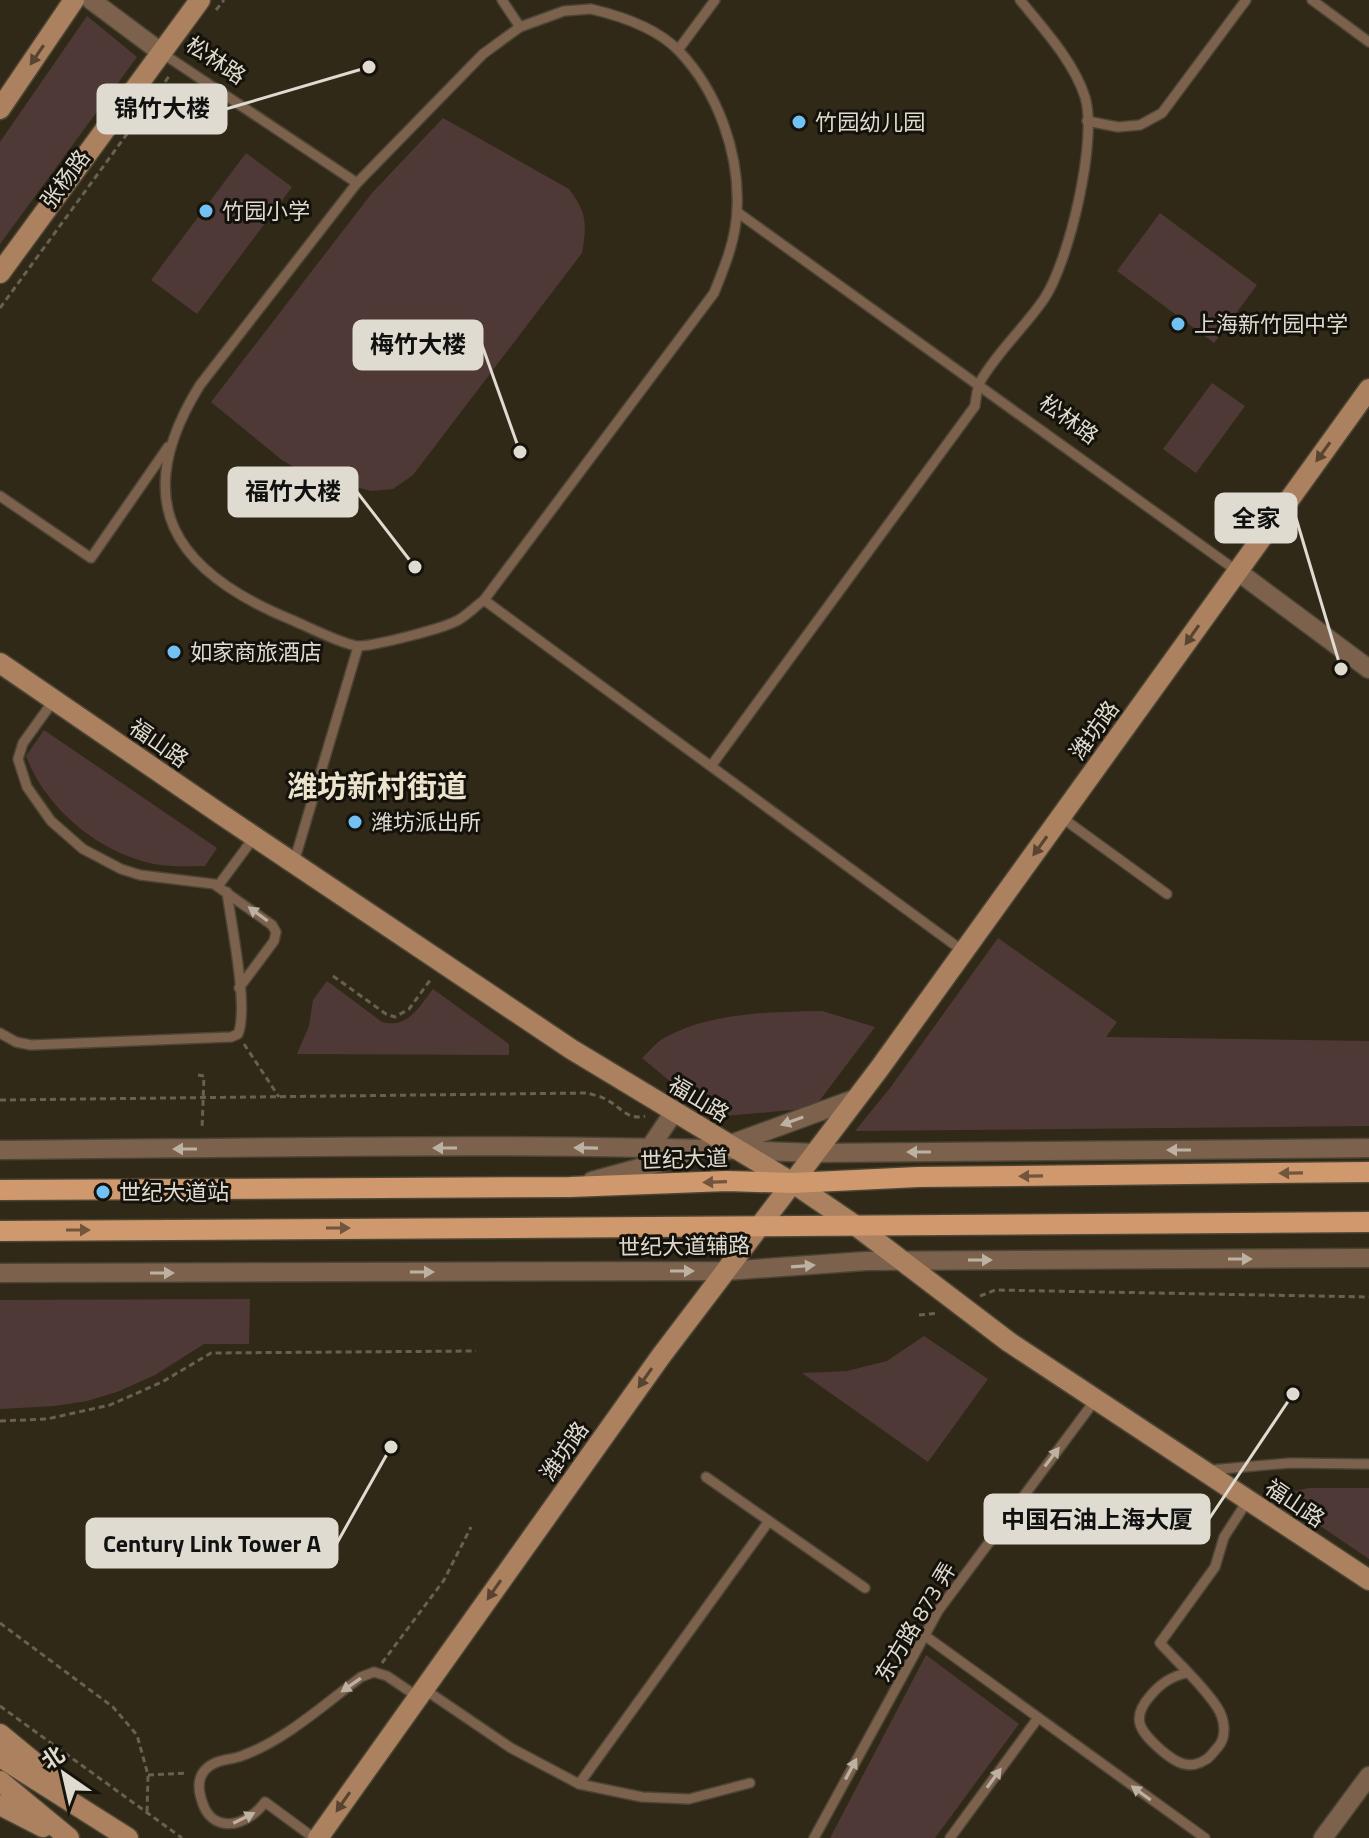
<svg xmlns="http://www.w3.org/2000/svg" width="1369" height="1838" font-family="'Titillium Web','Noto Sans SC',sans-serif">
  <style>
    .green { fill: #4f3936 }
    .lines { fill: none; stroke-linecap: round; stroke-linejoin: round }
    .lane-casing { stroke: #4c4535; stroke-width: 12 }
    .street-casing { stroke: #4c4535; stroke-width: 21 }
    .secondary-casing { stroke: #4c4535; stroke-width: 23 }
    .primary-casing { stroke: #4c4535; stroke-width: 23 }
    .path { stroke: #676152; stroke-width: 3; stroke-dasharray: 6 4; stroke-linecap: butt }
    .lane { stroke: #7c624d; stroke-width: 9 }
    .street { stroke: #7c624d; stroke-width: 18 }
    .secondary { stroke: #ab815f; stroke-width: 20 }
    .primary { stroke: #cf986d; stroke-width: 20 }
    .oneway { fill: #584431 }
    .oneway2 { fill: #bcb1a2 }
    .oneway3 { fill: #72553c }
    .poi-dot { fill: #71c1f5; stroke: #15120b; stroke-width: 3 }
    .labels { text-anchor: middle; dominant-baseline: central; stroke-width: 6; stroke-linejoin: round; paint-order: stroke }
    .street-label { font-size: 22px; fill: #dfdbd0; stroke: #15120b }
    .poi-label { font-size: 22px; fill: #dfdbd0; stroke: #15120b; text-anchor: start }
    .district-label { font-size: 30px; font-weight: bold; fill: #ece3cd; stroke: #15120b }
    .leader { fill: none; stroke: #dfdbd0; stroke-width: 3 }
    .callout-dot { fill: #dfdbd0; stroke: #15120b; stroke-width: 3 }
    .callout { fill: #dfdbd0; stroke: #dfdbd0; stroke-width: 3 }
    .callout-label { font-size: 24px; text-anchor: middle; font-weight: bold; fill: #111 }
  </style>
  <rect width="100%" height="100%" fill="#302918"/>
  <g class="green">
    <polygon points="87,16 137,57 0,244 0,142"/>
    <path d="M 443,118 L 569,189 C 587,213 587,224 582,253 L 413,475 L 393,489 L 371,491 L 304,473 L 282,460 L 211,402 L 372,193 Z"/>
    <polygon points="246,153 292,187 197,314 151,280"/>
    <polygon points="1160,213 1257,285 1214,343 1117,271"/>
    <polygon points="1212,383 1245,406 1196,473 1163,449"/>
    <path d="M 44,730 L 217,848 L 205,866 C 191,866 176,867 161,865 C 104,857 46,810 26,756 Z"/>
    <polygon points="998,938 1117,1022 1106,1037 1369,1041 1369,1126 855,1131 890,1088"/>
    <path d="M 327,981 L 382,1022 C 408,1029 419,1007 433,989 L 509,1044 L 509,1055 L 297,1054 L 309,1026 L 313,1000 Z"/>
    <path d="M 822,1011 L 875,1027 L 814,1108 L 713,1117 L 642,1058 C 650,1051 657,1041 666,1037 C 712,1012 771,1012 822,1011 Z"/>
    <polygon points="250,1299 249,1344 204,1344 155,1375 117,1392 87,1401 55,1406 0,1409 0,1300"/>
    <polygon points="924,1336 988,1379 928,1462 802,1373 847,1371 887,1361"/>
    <polygon points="1308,1488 1369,1488 1369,1559 1276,1496"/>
    <polygon points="926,1655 1019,1724 935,1838 830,1838"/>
  </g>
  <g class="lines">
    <g class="lane-casing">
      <g id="lane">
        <polyline points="502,0 520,27"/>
        <polyline points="1312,0 1369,42"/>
        <path d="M 591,9 C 621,16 657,28 679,51 C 718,92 740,154 737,210 C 736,239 725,266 714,293 L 484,600 C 476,606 468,614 460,619 C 447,628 377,645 360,646 C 348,647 306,626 292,620 C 174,572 127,502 200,385 L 357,183 L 483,54 L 520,27 L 564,11 Z"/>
        <polyline points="678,50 715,0"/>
        <polyline points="162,53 357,183"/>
        <polyline points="1087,121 1118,127 1140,125 1162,113 1246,0"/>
        <polyline points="737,212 1237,571"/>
        <polyline points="0,496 91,558 168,447"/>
        <polyline points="484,600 963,951"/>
        <polyline points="54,700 23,743 18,759 27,787 51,821 83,849 121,869 140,875 214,884 272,925 276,932 274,941 239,988"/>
        <path d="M 711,766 L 975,406 C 976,398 977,388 980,382 C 997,352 1025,327 1044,299 C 1069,262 1098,139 1085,97 C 1074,62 1043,28 1020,0"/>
        <polyline points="1061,817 1167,894"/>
        <polyline points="294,862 358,647"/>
        <polyline points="218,886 255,836"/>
        <path d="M 0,1033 L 16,1042 L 31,1045 L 231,1037 L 238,1034 C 249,1008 231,924 227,892"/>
        <polyline points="1210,1470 1290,1463 1369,1464"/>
        <polyline points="706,1477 769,1521"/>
        <polyline points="924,1635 1205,1838"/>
        <path d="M 1186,1673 C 1171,1677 1161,1683 1151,1695 C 1129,1719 1141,1732 1161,1750 C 1174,1761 1188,1771 1205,1760 C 1210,1758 1214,1751 1218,1747 C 1227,1737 1225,1719 1217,1707 C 1202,1684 1179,1664 1160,1643 L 1215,1567 L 1224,1537 L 1248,1500"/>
        <polyline points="424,1689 511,1748 579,1784 642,1797 689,1799 750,1783"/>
        <polyline points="579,1784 769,1521 865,1588"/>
        <path d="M 314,1838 L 265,1802 C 246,1828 210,1835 201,1798 C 198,1788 198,1778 205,1770 C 216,1758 231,1761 244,1755 C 285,1740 326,1703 361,1677 L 374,1672 L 387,1676 L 418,1697"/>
        <polyline points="814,1838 938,1611 1096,1399"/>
        <polyline points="950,1838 1038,1718"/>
      </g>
    </g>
    <g class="street-casing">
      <g id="street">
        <polyline points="91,0 162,53"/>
        <polyline points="1237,571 1369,669"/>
        <polyline points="728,1145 857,1098"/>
        <polyline points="649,1149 674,1112"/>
        <path d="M 0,1150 C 271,1148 544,1141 815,1153 L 1369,1148"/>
        <polyline points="592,1181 687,1155"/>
        <polyline points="0,1273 725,1271 866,1261 1369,1258"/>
        <polyline points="1323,1838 1369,1776"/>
      </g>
    </g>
    <g class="secondary-casing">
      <g id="secondary">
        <polyline points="0,109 74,0"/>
        <polyline points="0,273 200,0"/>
        <polyline points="0,663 222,815 571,1049 793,1183 859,1228 1009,1342 1369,1580"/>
        <polyline points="0,1734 63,1786"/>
        <polyline points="0,1757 128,1838"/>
        <polyline points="0,1781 69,1838"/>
        <polyline points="0,1805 43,1827"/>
        <polyline points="318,1838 661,1356 879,1069 1369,389"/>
      </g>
    </g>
    <g class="primary-casing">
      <g id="primary">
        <polyline points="0,1190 570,1187 727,1181 793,1183 918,1177 1369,1172"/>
        <path d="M 0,1231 C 456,1227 913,1227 1369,1222"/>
      </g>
    </g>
    <g class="path">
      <polyline points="216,10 224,0"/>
      <polyline points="0,308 170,75"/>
      <polyline points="333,976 386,1014 395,1017 409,1009 431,979"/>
      <polyline points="244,1044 279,1097"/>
      <polyline points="198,1075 204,1076 202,1129"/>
      <path d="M 0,1100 L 587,1093 C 593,1095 601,1096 607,1100 C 621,1107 628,1121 645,1116"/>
      <polyline points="980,1296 995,1290 1369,1297"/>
      <polyline points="919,1315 939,1313"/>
      <polyline points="0,1421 47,1419 110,1405 162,1382 211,1353 476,1351"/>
      <polyline points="0,1623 113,1707 137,1735 148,1775 147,1813"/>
      <polyline points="382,1663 444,1580 471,1527"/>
      <polyline points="0,1706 182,1838"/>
      <polyline points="148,1775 188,1773"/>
    </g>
    <use href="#lane" class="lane"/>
    <use href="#street" class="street"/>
    <use href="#secondary" class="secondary"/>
    <use href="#primary" class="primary"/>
  </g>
  <defs><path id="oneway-solid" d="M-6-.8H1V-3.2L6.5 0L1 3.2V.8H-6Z" transform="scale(2)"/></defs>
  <g class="oneway">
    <use href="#oneway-solid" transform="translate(37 55) rotate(124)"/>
    <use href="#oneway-solid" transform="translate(1323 452) rotate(126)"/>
    <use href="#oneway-solid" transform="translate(1192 635) rotate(125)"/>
    <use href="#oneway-solid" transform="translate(1040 846) rotate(126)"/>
    <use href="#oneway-solid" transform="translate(645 1378) rotate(125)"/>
    <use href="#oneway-solid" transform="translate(494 1590) rotate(125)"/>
    <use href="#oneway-solid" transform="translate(343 1802) rotate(125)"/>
  </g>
  <g class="oneway2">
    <use href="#oneway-solid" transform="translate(258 914) rotate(-144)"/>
    <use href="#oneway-solid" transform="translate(792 1121) rotate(160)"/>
    <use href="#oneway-solid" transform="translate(445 1148) rotate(180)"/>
    <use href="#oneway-solid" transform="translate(586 1148) rotate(-179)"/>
    <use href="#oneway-solid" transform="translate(185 1149) rotate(180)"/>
    <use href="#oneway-solid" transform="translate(1179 1150) rotate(180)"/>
    <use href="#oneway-solid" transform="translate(919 1152) rotate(180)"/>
    <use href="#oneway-solid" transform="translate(1240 1259)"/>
    <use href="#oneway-solid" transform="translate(980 1260)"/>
    <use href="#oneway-solid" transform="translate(803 1266) rotate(-4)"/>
    <use href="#oneway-solid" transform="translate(682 1271)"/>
    <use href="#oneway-solid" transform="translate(422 1272)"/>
    <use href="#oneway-solid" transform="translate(162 1273)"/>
    <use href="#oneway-solid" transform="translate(1052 1457) rotate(-53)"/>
    <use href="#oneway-solid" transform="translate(351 1685) rotate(145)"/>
    <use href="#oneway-solid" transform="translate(851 1769) rotate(-62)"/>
    <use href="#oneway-solid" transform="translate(994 1778) rotate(-54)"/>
    <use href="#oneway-solid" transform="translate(1141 1793) rotate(-144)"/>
    <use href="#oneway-solid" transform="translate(244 1818) rotate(-26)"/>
  </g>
  <g class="oneway3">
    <use href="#oneway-solid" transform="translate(1291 1173) rotate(179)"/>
    <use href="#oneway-solid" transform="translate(1031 1176) rotate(179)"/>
    <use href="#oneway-solid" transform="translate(715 1182) rotate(178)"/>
    <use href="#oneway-solid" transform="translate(338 1228)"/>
    <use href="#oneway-solid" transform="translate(78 1230)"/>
  </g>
  <g class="poi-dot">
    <circle cx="799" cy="122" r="8"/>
    <circle cx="206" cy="211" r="8"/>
    <circle cx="1178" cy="324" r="8"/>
    <circle cx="174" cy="652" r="8"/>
    <circle cx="355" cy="822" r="8"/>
    <circle cx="103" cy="1192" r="8"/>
  </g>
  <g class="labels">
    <g class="street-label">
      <text transform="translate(216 60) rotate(34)">松林路</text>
      <text transform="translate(65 179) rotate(-54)">张杨路</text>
      <text transform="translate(1069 419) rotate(36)">松林路</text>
      <text transform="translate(1094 730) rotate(-54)">潍坊路</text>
      <text transform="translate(159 743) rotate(35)">福山路</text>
      <text transform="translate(699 1099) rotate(31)">福山路</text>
      <text transform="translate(684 1159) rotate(-2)">世纪大道</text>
      <text transform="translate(684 1246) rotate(-1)">世纪大道辅路</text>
      <text transform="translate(564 1451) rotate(-55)">潍坊路</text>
      <text transform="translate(1295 1503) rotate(34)">福山路</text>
      <text transform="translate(915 1622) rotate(-59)">东方路 873 弄</text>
    </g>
    <g class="poi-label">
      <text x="815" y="122">竹园幼儿园</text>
      <text x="222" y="211">竹园小学</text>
      <text x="1194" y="324">上海新竹园中学</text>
      <text x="190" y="652">如家商旅酒店</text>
      <text x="371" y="822">潍坊派出所</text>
      <text x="119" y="1192">世纪大道站</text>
    </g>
    <g class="district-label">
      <text x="377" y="786">潍坊新村街道</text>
    </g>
  </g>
  <path class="leader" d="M369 67L226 109M520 452L482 345M415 567L357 492M1341 669L1296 518M1293 1394L1209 1519M391 1447L337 1543"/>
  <g class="callout-dot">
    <circle cx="369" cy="67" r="8"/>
    <circle cx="520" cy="452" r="8"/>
    <circle cx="415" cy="567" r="8"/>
    <circle cx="1341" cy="669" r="8"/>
    <circle cx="1293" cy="1394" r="8"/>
    <circle cx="391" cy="1447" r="8"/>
  </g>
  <g class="callout">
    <rect x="98" y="85" width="128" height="48" rx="8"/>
    <rect x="354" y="321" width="128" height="48" rx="8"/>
    <rect x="229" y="468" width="128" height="48" rx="8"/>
    <rect x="1216" y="494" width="80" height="48" rx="8"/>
    <rect x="985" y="1495" width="224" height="48" rx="8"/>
    <rect x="87" y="1519" width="250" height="48" rx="8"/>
  </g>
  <g class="callout-label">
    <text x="162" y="117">锦竹大楼</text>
    <text x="418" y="353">梅竹大楼</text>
    <text x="293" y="500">福竹大楼</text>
    <text x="1256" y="527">全家</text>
    <text x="1097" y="1528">中国石油上海大厦</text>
    <text x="212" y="1552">Century Link Tower A</text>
  </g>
  <g transform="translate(64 1774) rotate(326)" stroke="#15120b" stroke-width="6" paint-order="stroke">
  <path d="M0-6L14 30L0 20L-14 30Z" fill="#dfdbd0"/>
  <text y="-12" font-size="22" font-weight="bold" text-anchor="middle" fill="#dfdbd0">北</text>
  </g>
</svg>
